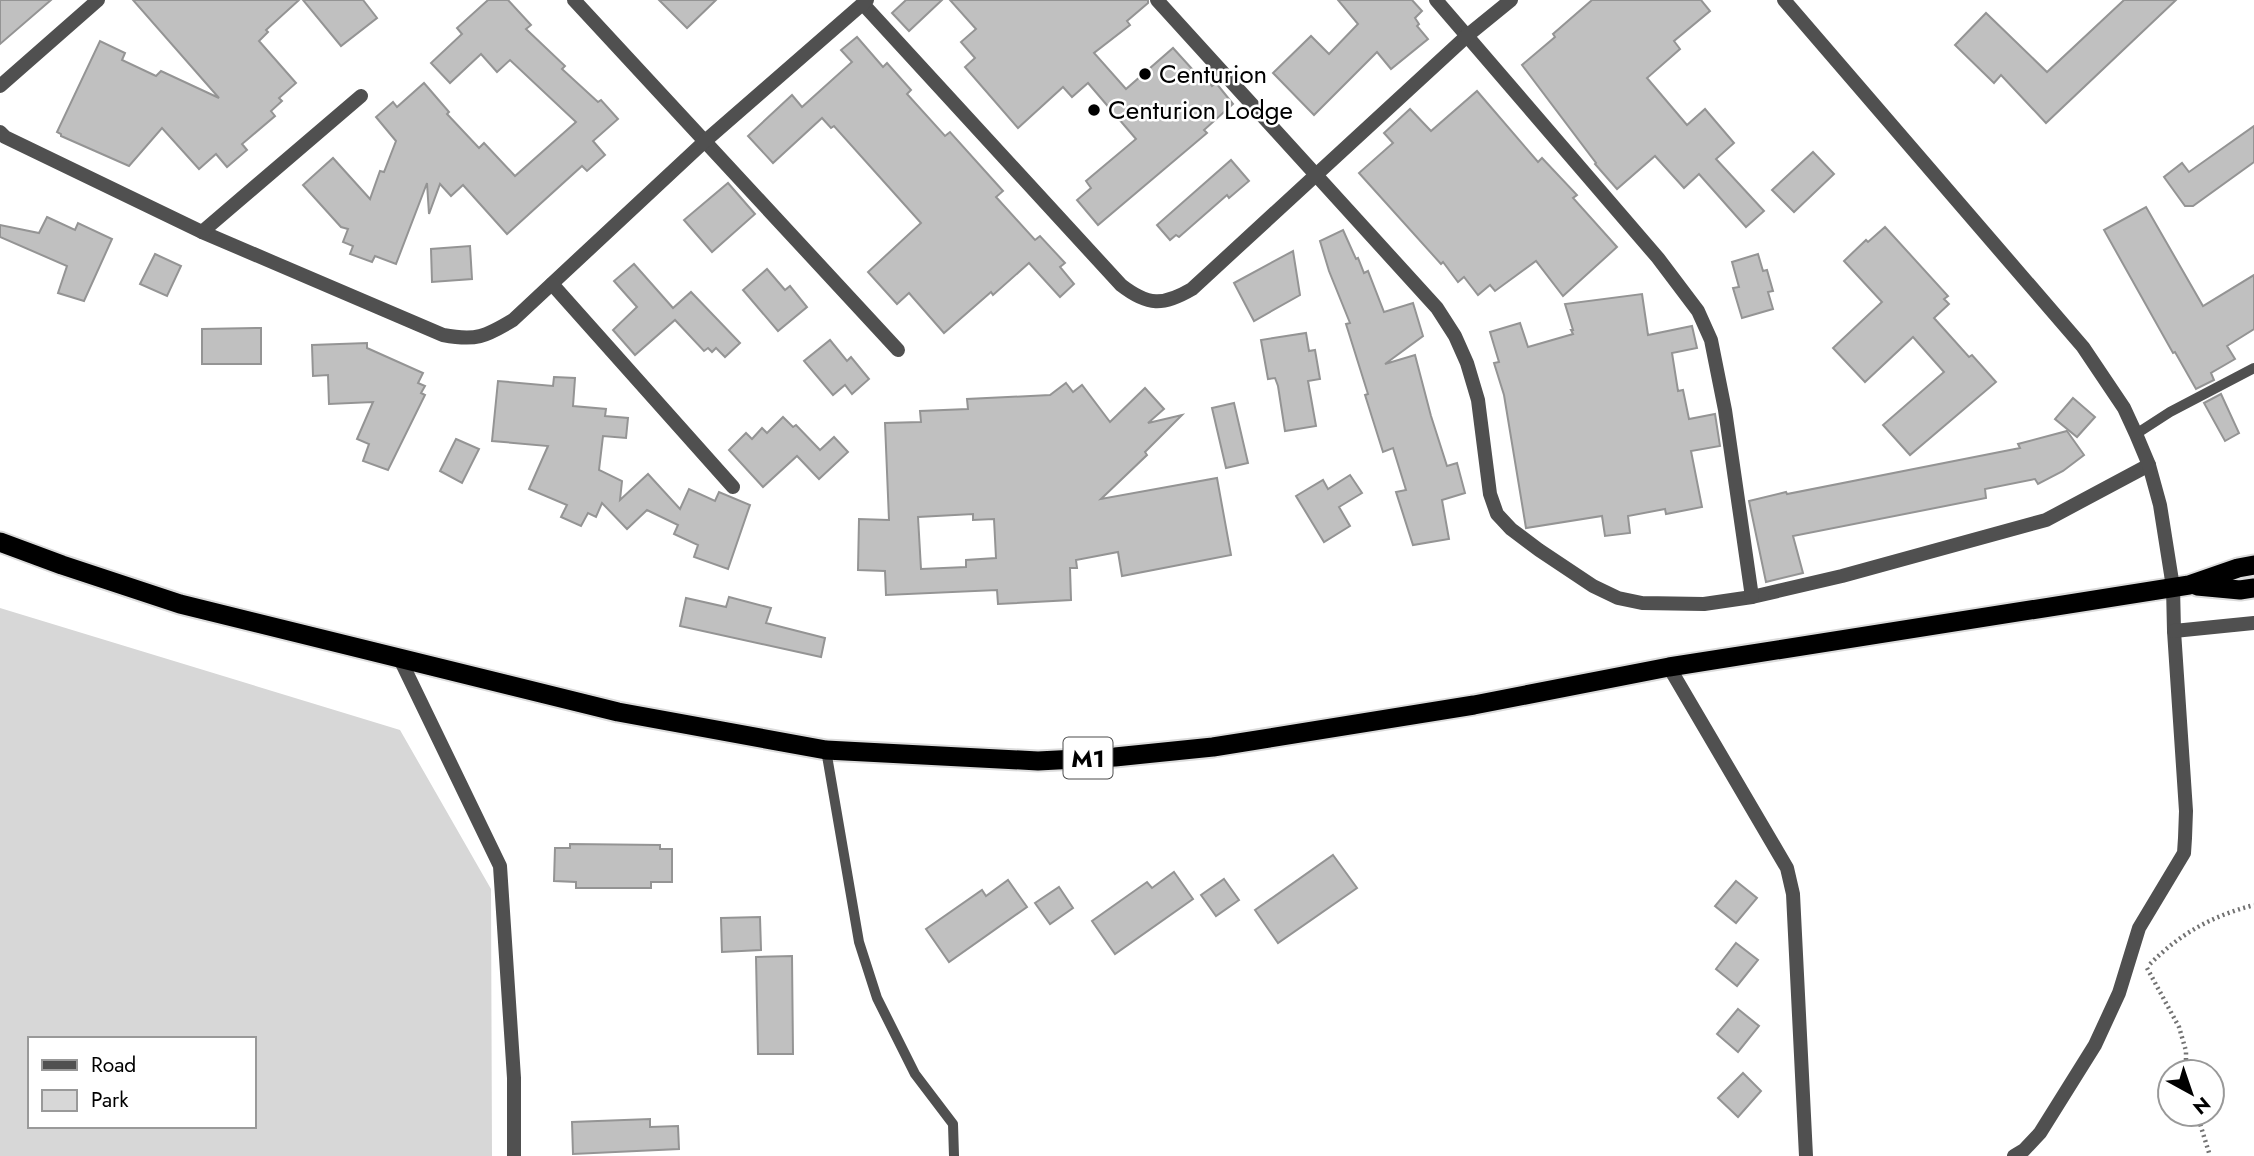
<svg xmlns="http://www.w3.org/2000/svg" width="2254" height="1156" font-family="Jost,sans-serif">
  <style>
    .green { fill: #d7d7d7; fill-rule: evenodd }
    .building { fill: #c0c0c0; stroke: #949494; stroke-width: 2; fill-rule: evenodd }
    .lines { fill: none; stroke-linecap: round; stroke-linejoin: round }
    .trunk-casing { stroke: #dbdbdb; stroke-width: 23 }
    .path { stroke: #727272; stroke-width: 4.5; stroke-dasharray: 2 3.5; stroke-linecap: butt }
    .service { stroke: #505050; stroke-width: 10 }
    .minor { stroke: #505050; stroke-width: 14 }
    .trunk { stroke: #000; stroke-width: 19 }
    .poi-dot { fill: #000; stroke: #fff; stroke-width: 2.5 }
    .labels { text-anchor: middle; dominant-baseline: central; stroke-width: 5; stroke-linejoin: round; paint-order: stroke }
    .shield { fill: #fff; stroke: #4c4c4c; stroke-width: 2 }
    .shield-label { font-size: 24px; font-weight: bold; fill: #000 }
    .poi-label { font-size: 26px; fill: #000; stroke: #fff; text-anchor: start }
  </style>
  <rect width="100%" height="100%" fill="#fff"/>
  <path class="green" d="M 0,608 L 400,730 L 491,889 L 492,1156 L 0,1156 ZM 30,1039 L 254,1039 L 254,1126 L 30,1126 Z"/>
  <g class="building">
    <polygon points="0,0 51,0 0,44"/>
    <polygon points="133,0 299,0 266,30 268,32 259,41 296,83 279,98 282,101 271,111 275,116 242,144 247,150 227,167 216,154 199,169 162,128 129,166 61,136 61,134 57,132 100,41 125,53 122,60 156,76 161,71 219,98"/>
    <polygon points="303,0 363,0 377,18 341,46"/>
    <polygon points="488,0 508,0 531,25 526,29 565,66 562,69 598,102 601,100 618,119 593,141 605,155 587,171 582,166 507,234 463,185 451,196 440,184 429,214 427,183 396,264 375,256 372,262 350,254 353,246 343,242 348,229 341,227 303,185 333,158 370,199 380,171 384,172 396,141 376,117 393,102 397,107 424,83 449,112 447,114 479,148 484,143 515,176 576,122 510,60 497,72 481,54 450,83 431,63 462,34 457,28"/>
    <polygon points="659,0 716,0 687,28"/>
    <polygon points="906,0 942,0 909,31 892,13"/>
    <polygon points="950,0 1148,0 1148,3 1127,21 1130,25 1094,53 1126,89 1173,48 1202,80 1206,78 1212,86 1216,83 1233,104 1204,130 1207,133 1098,225 1077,200 1091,188 1086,181 1136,139 1088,83 1072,97 1063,87 1018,128 965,67 975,58 961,42 976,29"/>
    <polygon points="1338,0 1412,0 1422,11 1415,18 1419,24 1417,26 1428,39 1391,69 1377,52 1314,115 1273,73 1311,36 1329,54 1358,24"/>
    <polygon points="1592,0 1701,0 1710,11 1674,41 1680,49 1647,78 1687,125 1705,109 1734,143 1716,159 1764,211 1746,227 1699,174 1684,188 1655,156 1617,189 1595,164 1596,163 1522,65 1555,37 1553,34"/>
    <polygon points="2124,0 2176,0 2046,123 2001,75 1994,83 1955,45 1986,13 2047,72"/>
    <polygon points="857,37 883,67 887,63 911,90 907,94 945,136 950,132 1003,191 996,197 1035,240 1040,236 1065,263 1060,267 1074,284 1060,297 1029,263 993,295 991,292 944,333 909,293 897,304 868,272 921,223 834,126 831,128 822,118 773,163 748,136 792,95 802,107 852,62 841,50"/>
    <polygon points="1477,91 1538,162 1542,158 1577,195 1573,198 1617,247 1563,296 1536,261 1495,291 1490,285 1478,295 1464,277 1458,282 1443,262 1441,264 1359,173 1393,143 1384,133 1410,109 1431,131"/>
    <polygon points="2254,126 2254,162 2193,206 2185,206 2164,177 2182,163 2189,172"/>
    <polygon points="1813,152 1834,174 1794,212 1772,190"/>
    <polygon points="1231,160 1249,181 1229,198 1227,195 1179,237 1176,235 1170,240 1157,225"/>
    <polygon points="728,183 755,214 712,252 684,220"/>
    <polygon points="2146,207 2203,306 2254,275 2254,329 2227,346 2235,359 2211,373 2214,380 2196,389 2175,352 2173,353 2104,230"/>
    <polygon points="47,217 75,230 78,223 112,239 84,301 58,293 67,266 0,237 0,225 39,233"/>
    <polygon points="1885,227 1948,296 1944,299 1949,304 1934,318 1969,357 1972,355 1996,382 1910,455 1883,425 1944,372 1913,337 1865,382 1833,348 1882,302 1844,261 1866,240 1868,242"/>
    <polygon points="1343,230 1356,259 1358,258 1364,273 1368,271 1384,312 1413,303 1423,336 1385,364 1415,355 1431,416 1447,466 1457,463 1465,493 1442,500 1449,539 1413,545 1396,492 1406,490 1393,448 1383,452 1365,395 1368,394 1346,324 1350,323 1329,271 1320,241"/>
    <polygon points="470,246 472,279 432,282 431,249"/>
    <polygon points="1293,251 1300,295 1254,321 1234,283"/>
    <polygon points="155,254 181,266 167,296 140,284"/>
    <polygon points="1758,254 1763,271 1767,270 1773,291 1768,292 1773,309 1742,318 1733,288 1739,287 1732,262"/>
    <polygon points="634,264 673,308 691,292 740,343 725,357 716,348 712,352 708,348 704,351 675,320 635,355 613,330 637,307 614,281"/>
    <polygon points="767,269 785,290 790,286 807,307 778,331 743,290"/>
    <polygon points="1642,294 1648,335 1692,326 1697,348 1672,353 1678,391 1683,390 1689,419 1715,414 1720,446 1691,451 1702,507 1666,514 1665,509 1628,516 1630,533 1605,536 1602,516 1526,528 1504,395 1494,363 1499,362 1490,332 1520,323 1528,347 1573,334 1571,330 1573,330 1565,304"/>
    <polygon points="261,328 261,364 202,364 202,329"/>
    <polygon points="1306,333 1309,351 1315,350 1320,379 1308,381 1316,426 1285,431 1278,386 1275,378 1268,379 1261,340"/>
    <polygon points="830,340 847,361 851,357 869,379 852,394 845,385 833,395 804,361"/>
    <polygon points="367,343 367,348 423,373 418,383 425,386 421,393 425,395 388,470 363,461 369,444 357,439 373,402 329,404 328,375 313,376 312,345"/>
    <polygon points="554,377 575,378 573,406 606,409 605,416 628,418 626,438 603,436 599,470 622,481 620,500 648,474 680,509 689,489 715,501 719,492 750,505 728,569 694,557 698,545 674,534 678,525 647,510 627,529 602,503 596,517 588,513 581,526 561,517 567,505 529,489 548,446 492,441 498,381 553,386"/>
    <path d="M 1066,383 L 1073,392 L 1082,385 L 1110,422 L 1145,388 L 1164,409 L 1148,423 L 1182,415 L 1145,452 L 1147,455 L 1101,499 L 1217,478 L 1231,555 L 1122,576 L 1118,552 L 1076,560 L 1077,568 L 1070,568 L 1071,600 L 998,604 L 997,590 L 886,595 L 885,571 L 858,570 L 859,519 L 889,520 L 885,423 L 921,422 L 920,411 L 968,409 L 967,399 L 1050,395 ZM 973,514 L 973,520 L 994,519 L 996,558 L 966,560 L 966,567 L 921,569 L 918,517 Z"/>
    <polygon points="2221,394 2239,433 2225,441 2204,403"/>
    <polygon points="2073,398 2095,417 2077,437 2055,419"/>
    <polygon points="1234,403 1248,463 1226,468 1212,408"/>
    <polygon points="783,417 793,427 796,425 820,450 834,437 848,452 819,479 797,456 763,487 729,450 746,433 752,439 762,428 767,433"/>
    <polygon points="2067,431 2084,455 2063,471 2038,484 2035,479 1985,489 1986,498 1793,536 1803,573 1766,582 1749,501 1786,492 1787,494 2020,448 2018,444"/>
    <polygon points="456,439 479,449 462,483 440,471"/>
    <polygon points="1350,475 1362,493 1339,507 1350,526 1324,542 1296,496 1323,480 1328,489"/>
    <polygon points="729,597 771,608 766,623 825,638 821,657 680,626 686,598 726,607"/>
    <polygon points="570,844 660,845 660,849 672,849 672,882 651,882 651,888 576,888 576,882 554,881 555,848 570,848"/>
    <polygon points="1333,855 1357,888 1278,943 1255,910"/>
    <polygon points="1174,872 1193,899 1115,954 1092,921 1147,882 1152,888"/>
    <polygon points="1224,879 1239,900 1216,916 1201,895"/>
    <polygon points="1008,880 1027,907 949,962 926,929 982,890 986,896"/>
    <polygon points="1736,881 1757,898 1736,923 1715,906"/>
    <polygon points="1059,887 1073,908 1050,924 1035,903"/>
    <polygon points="760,917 761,950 722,952 721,918"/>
    <polygon points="1736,943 1758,960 1737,986 1716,969"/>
    <polygon points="792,956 793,1054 758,1054 756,957"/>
    <polygon points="1738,1009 1759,1026 1738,1052 1717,1034"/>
    <polygon points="1743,1073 1761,1091 1738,1117 1718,1098"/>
    <polygon points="650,1119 650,1127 678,1126 679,1149 573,1154 572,1122"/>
  </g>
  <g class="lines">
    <g class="trunk-casing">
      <g id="trunk">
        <polyline points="0,542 62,565 180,604 618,712 826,750 1038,761 1115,757 1213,747 1474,705 1669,667 2189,585 2238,568 2254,565"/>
        <polyline points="2197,586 2240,590 2254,588"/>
      </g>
    </g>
    <g class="path">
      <path d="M 2150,964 C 2181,933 2212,916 2254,905"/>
      <polyline points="2147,968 2179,1027 2186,1051 2186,1072"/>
      <polyline points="2197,1114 2210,1156"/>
    </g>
    <g class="service">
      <polyline points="2136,434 2170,412 2254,368"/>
      <polyline points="826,750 859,942 877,998 915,1074 953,1124 954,1156"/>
    </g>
    <g class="minor">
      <polyline points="574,0 898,350"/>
      <polyline points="1157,0 1437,308 1455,336 1467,363 1478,400 1490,494 1497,514 1511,529 1539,550 1593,586 1618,598 1642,603 1704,604 1752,597 1842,576 2046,520 2149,465"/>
      <polyline points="1436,0 1658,258 1698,311 1711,340 1725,410 1752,597"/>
      <polyline points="1784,0 2083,347 2124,408 2136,434 2149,465 2160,505 2173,587 2174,631 2186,811 2185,838 2184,853 2139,928 2119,993 2095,1045 2040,1133 2024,1150 2014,1156"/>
      <path d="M 863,4 L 1121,285 C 1148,306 1163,306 1192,289 L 1468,35 L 1511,0"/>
      <polyline points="0,86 98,0"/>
      <path d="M 0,132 L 5,137 L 202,232 L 443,335 C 476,341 485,337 513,320 L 704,142 L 867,0"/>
      <polyline points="202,232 361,96"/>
      <polyline points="552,284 733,487"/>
      <polyline points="2174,631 2254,623"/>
      <polyline points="399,657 500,866 514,1078 514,1156"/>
      <polyline points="1669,667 1787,868 1793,894 1806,1156"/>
    </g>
    <use href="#trunk" class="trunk"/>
  </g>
  <g class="poi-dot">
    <circle cx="1145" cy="74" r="7"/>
    <circle cx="1094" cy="110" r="7"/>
  </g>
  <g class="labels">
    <rect class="shield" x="1063.5" y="737.5" width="49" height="41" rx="5"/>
    <g class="shield-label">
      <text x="1088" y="758">M1</text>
    </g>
    <g class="poi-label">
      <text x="1159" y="74">Centurion</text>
      <text x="1108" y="110">Centurion Lodge</text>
    </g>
  </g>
  <rect x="28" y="1037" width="228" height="91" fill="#ffffff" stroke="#999999" stroke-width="2"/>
  <rect x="42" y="1060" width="35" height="10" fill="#505050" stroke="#999999" stroke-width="2"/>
  <text x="91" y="1072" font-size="21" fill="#000000">Road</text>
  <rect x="42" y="1090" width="35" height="21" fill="#d7d7d7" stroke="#999999" stroke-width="2"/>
  <text x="91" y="1107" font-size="21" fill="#000000">Park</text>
  <g transform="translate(2191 1093) rotate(140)"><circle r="33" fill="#ffffff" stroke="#999999" stroke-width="2"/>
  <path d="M0-5L12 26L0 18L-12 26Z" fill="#000000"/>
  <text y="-10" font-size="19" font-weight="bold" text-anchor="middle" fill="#000000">N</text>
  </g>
</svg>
